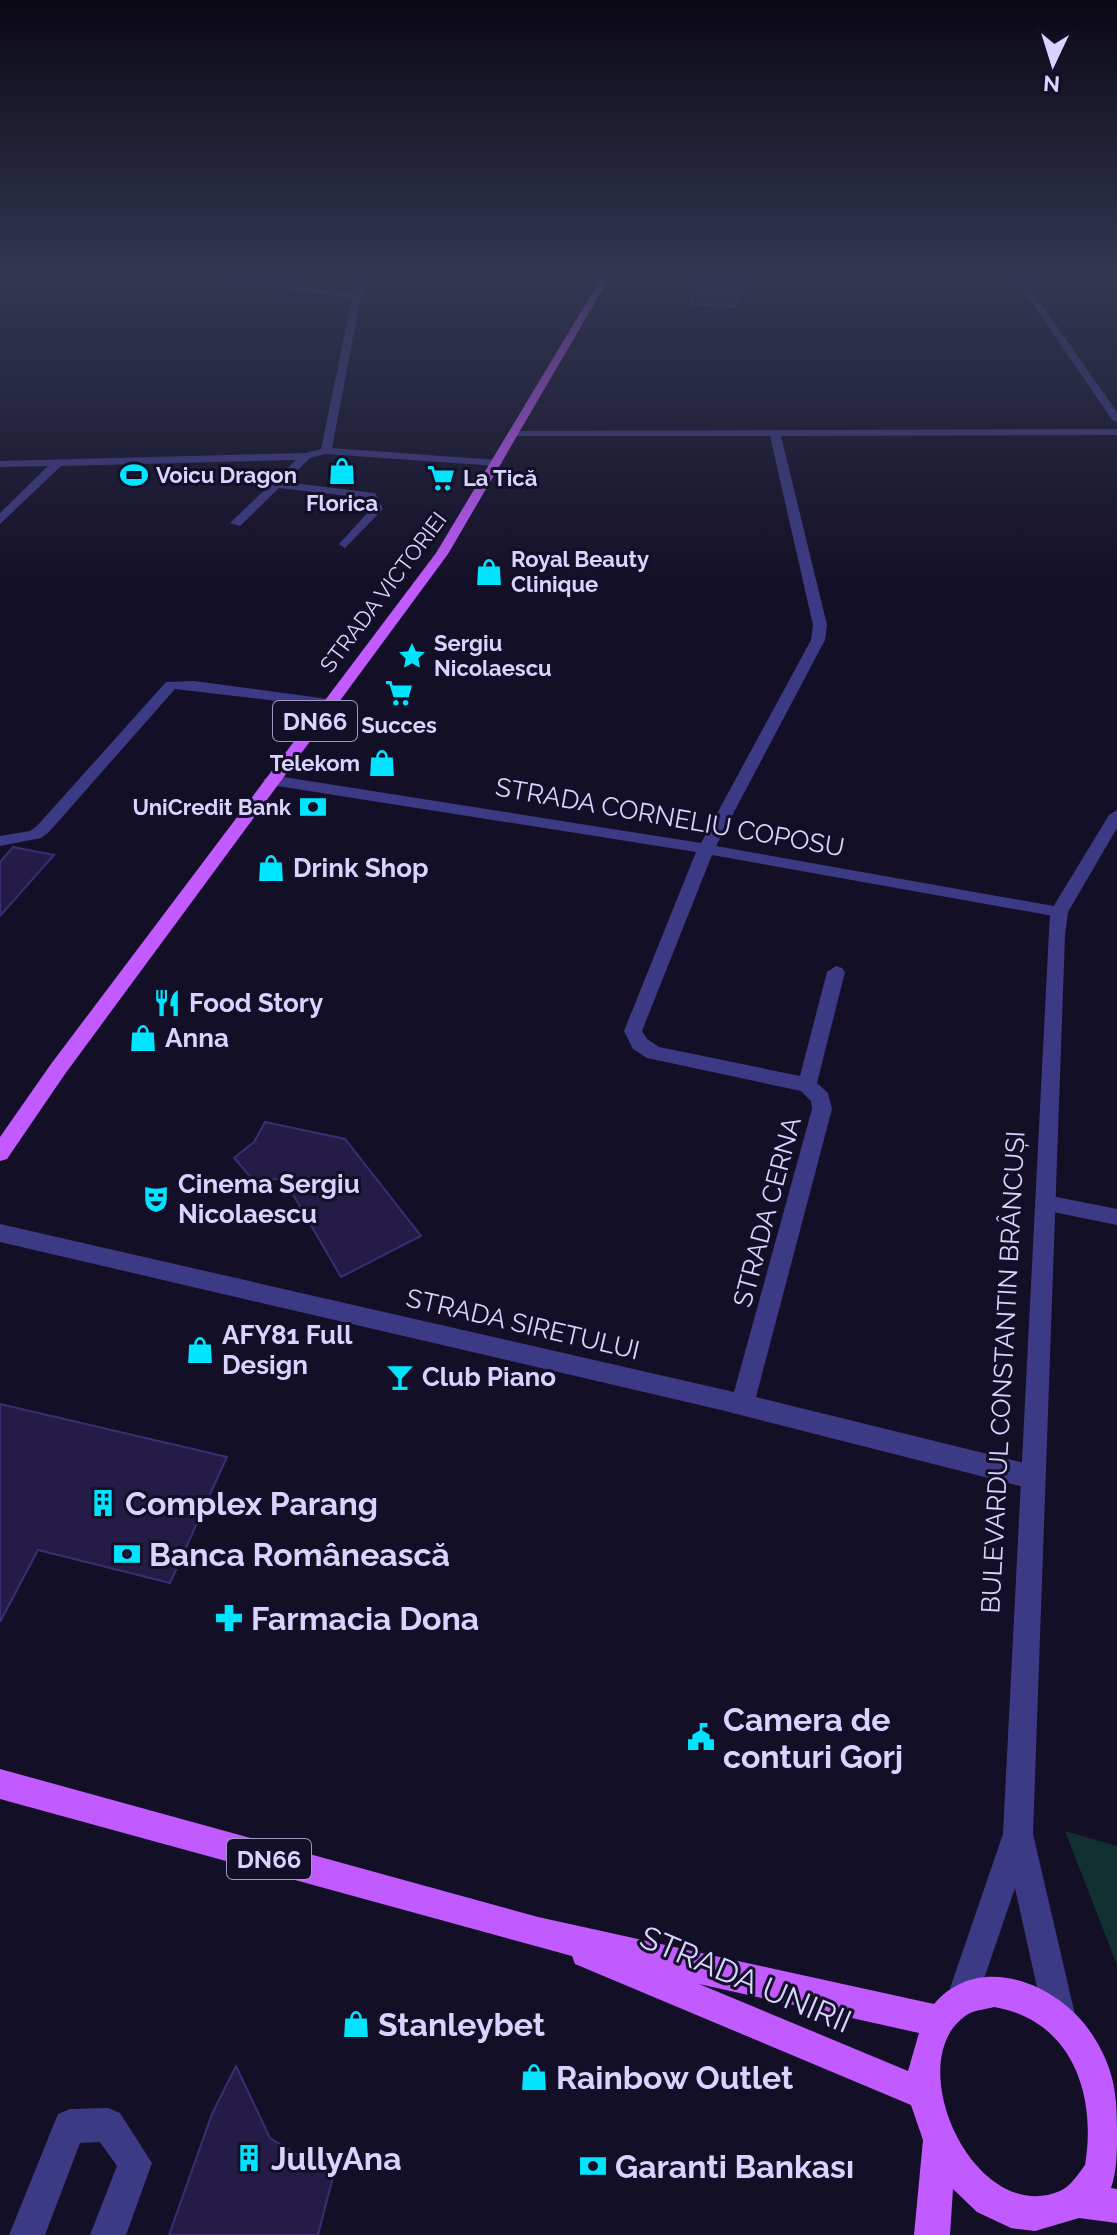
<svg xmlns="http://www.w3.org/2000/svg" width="1117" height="2235" font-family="Raleway,sans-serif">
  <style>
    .green { fill: #12302f }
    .building { fill: #241b47; stroke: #3b2d73; stroke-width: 2 }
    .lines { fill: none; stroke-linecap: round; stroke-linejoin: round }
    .minor { fill: #3d3a85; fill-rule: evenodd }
    .tertiary { fill: #3d3a85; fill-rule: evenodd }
    .primary { fill: #c25bff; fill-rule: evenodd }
    .labels { text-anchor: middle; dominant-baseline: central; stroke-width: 6; stroke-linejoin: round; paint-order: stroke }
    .far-poi-label { font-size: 22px; font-weight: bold; fill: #d9d4ff; stroke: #130f26; text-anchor: start }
    .far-street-label { font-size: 22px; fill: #d9d4ff; stroke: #130f26 }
    .shield { fill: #130f26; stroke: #9e99be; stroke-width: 2 }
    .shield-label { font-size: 24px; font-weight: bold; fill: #d9d4ff }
    .street-label { font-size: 26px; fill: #d9d4ff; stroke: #130f26 }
    .poi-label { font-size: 26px; font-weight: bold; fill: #d9d4ff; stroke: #130f26; text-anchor: start }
    .near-poi-label { font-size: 32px; font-weight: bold; fill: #d9d4ff; stroke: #130f26; text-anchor: start }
    .near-street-label { font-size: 32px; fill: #d9d4ff; stroke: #130f26 }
  </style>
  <rect width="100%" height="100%" fill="#130f26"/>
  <polygon class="green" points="1065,1831 1117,1846 1117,1965"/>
  <g class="building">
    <polygon points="700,275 745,275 735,307 691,304"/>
    <polygon points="13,847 54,855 0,916 0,862"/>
    <polygon points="265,1122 345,1139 421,1236 341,1277 284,1179 253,1180 234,1158 254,1142"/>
    <polygon points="0,1404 227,1457 170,1583 38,1550 0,1622"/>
    <polygon points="236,2066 270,2138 333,2177 318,2235 169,2235 212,2114"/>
  </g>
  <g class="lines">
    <g class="minor">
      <polygon points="177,275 201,275 353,293 357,275 365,275 332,448 497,460 503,463 497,466 326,454 310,458 285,482 375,493 383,509 345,548 339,544 371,509 367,498 279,488 240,526 230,523 296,460 61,466 0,524 0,513 48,466 0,467 0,461 306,453 321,449 352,298"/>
      <polygon points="1117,429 1117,435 781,436 827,625 825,640 716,846 1059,907 1065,908 1068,912 1065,916 1059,917 712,855 642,1031 647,1039 659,1047 800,1076 827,972 836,966 842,968 845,972 817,1083 828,1093 832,1109 756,1397 1032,1465 1041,1469 1044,1477 1041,1485 1032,1489 721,1410 0,1242 0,1224 734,1392 812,1109 811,1101 801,1091 647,1058 633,1049 624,1031 696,852 271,785 263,780 271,775 701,843 811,640 813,625 770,436 514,436 510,435 510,431"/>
      <polygon points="194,681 328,699 335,703 328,707 175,689 49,832 41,838 0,846 0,836 30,831 37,826 166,682"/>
      <polygon points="1046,1195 1117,1209 1117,1225 1039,1209 1035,1203 1039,1197"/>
      <polygon points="108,2108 120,2113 152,2163 126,2235 90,2235 117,2166 100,2142 80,2143 45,2235 9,2235 58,2114 70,2109"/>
    </g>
    <g class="tertiary">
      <polygon points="1013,275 1021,275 1117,412 1117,422 1113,421"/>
      <polygon points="1117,810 1117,828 1068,912 1065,935 1033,1834 1076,2019 1071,2030 1060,2035 1049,2030 1044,2019 1015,1888 973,2011 962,2016 951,2011 946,2000 1003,1834 1050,912 1109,815"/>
    </g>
    <g class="primary">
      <polygon points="603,275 611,275 448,554 65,1074 7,1159 0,1161 0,1137 51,1064 436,553"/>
      <path d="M 0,1769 L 538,1917 L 934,2004 C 981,1949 1064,1986 1095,2039 C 1115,2072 1117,2096 1117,2133 C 1117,2152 1117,2171 1111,2188 L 1117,2189 L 1117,2223 L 1079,2218 L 1035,2231 L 1011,2228 L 977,2212 L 953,2189 L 950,2235 L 914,2235 L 923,2140 L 911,2105 L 575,1964 L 572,1956 L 0,1799 ZM 699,1984 L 919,2033 L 908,2071 ZM 994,2007 C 1072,2020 1097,2095 1085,2165 C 1079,2173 1070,2187 1060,2191 C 973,2228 896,2055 970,2013 C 977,2010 987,2009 994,2007 Z"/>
    </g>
  </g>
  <linearGradient id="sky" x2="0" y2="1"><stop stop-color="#0a0815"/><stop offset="0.47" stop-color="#333752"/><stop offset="1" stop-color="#333752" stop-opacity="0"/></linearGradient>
  <rect width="1117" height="588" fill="url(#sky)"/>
  <defs>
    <g id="shop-bare" transform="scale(2.16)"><path d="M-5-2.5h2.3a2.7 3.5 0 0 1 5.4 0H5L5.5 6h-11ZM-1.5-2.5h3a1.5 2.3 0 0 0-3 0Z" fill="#00e5ff" stroke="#130f26" stroke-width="2.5" paint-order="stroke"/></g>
    <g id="stadium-bare" transform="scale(2.16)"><path d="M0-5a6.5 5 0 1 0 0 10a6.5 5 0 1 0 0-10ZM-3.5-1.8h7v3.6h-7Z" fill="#00e5ff" stroke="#130f26" stroke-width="2.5" paint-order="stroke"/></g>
    <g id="supermarket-bare" transform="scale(2.16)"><path d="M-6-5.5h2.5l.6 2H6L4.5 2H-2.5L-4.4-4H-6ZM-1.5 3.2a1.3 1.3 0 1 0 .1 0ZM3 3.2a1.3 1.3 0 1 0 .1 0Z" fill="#00e5ff" stroke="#130f26" stroke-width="2.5" paint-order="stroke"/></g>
    <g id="sight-bare" transform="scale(2.16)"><path d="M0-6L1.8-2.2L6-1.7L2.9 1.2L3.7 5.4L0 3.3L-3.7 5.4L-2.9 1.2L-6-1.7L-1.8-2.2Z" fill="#00e5ff" stroke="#130f26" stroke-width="2.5" paint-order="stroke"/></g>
    <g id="bank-bare" transform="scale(2.16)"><path d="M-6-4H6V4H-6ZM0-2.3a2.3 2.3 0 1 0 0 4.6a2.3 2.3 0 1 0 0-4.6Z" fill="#00e5ff" stroke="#130f26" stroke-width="2.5" paint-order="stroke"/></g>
    <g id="restaurant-bare" transform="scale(2.16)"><path d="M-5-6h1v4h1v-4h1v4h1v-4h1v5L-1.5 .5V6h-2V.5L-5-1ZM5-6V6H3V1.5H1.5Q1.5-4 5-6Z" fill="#00e5ff" stroke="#130f26" stroke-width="2.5" paint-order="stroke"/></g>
    <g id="theatre-bare" transform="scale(2.16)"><path d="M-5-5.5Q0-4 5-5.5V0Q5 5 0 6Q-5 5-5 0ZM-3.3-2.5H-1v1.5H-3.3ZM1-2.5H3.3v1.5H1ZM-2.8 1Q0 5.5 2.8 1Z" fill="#00e5ff" stroke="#130f26" stroke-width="2.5" paint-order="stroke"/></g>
    <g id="bar-bare" transform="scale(2.16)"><path d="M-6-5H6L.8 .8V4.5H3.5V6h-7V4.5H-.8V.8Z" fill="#00e5ff" stroke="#130f26" stroke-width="2.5" paint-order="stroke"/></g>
    <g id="building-bare" transform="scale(2.16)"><path d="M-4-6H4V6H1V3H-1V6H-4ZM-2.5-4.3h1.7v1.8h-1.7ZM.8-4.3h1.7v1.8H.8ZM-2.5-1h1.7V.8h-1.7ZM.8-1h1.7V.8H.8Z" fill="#00e5ff" stroke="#130f26" stroke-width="2.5" paint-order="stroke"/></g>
    <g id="pharmacy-bare" transform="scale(2.16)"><path d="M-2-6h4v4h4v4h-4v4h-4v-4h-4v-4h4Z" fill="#00e5ff" stroke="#130f26" stroke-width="2.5" paint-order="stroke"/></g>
    <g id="civic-bare" transform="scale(2.16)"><path d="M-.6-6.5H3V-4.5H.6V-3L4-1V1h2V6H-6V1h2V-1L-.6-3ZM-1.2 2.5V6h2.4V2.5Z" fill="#00e5ff" stroke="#130f26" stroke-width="2.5" paint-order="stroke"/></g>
  </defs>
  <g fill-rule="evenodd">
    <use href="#shop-bare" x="342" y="471"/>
    <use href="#stadium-bare" x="134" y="475"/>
    <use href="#supermarket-bare" x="441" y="478"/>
    <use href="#shop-bare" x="489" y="572"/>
    <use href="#sight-bare" x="412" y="656"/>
    <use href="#supermarket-bare" x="399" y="693"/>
    <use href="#shop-bare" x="382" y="763"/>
    <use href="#bank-bare" x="313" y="807"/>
    <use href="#shop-bare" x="271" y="868"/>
    <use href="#restaurant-bare" x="167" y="1003"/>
    <use href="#shop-bare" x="143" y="1038"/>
    <use href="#theatre-bare" x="156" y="1199"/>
    <use href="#shop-bare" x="200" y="1350"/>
    <use href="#bar-bare" x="400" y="1377"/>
    <use href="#building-bare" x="103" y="1503"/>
    <use href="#bank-bare" x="127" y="1554"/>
    <use href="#pharmacy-bare" x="229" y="1618"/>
    <use href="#civic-bare" x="701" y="1737"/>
    <use href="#shop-bare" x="356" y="2024"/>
    <use href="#shop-bare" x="534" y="2077"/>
    <use href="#building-bare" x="249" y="2158"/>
    <use href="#bank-bare" x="593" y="2166"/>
  </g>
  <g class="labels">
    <g class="far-poi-label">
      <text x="156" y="475">Voicu Dragon</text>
      <text x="463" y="478">La Tică</text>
      <text x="342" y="503" text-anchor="middle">Florica</text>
      <text x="511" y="559">Royal Beauty<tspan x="511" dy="25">Clinique</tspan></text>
      <text x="434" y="643">Sergiu<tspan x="434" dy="25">Nicolaescu</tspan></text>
      <text x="399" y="725" text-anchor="middle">Succes</text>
      <text x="360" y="763" text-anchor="end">Telekom</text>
      <text x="291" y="807" text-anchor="end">UniCredit Bank</text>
    </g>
    <g class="far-street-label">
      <text transform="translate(383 592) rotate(-53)">STRADA VICTORIEI</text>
    </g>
    <g class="shield">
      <rect x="273" y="701" width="84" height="40" rx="6"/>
      <rect x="227" y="1839" width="84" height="40" rx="6"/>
    </g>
    <g class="shield-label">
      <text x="315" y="721">DN66</text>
      <text x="269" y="1859">DN66</text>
    </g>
    <g class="street-label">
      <text transform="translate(670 817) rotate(10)">STRADA CORNELIU COPOSU</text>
      <text transform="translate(767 1212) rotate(-75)">STRADA CERNA</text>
      <text transform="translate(523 1324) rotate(13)">STRADA SIRETULUI</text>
      <text transform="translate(1003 1372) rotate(-87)">BULEVARDUL CONSTANTIN BRÂNCUȘI</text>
    </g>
    <g class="poi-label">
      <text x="293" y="868">Drink Shop</text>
      <text x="189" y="1003">Food Story</text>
      <text x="165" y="1038">Anna</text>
      <text x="178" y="1184">Cinema Sergiu<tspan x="178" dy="30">Nicolaescu</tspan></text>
      <text x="222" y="1335">AFY81 Full<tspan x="222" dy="30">Design</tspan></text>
      <text x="422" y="1377">Club Piano</text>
    </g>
    <g class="near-poi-label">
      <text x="125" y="1503">Complex Parang</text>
      <text x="149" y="1554">Banca Românească</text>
      <text x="251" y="1618">Farmacia Dona</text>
      <text x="723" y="1719">Camera de<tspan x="723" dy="37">conturi Gorj</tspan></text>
      <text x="378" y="2024">Stanleybet</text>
      <text x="556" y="2077">Rainbow Outlet</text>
      <text x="271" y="2158">JullyAna</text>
      <text x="615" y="2166">Garanti Bankası</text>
    </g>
    <g class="near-street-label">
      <text transform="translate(746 1979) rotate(23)">STRADA UNIRII</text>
    </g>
  </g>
  <g transform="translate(1053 64) rotate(184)" stroke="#130f26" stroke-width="6" paint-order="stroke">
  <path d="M0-6L14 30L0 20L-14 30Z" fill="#d9d4ff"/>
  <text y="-12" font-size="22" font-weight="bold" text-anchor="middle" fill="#d9d4ff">N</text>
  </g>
</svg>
